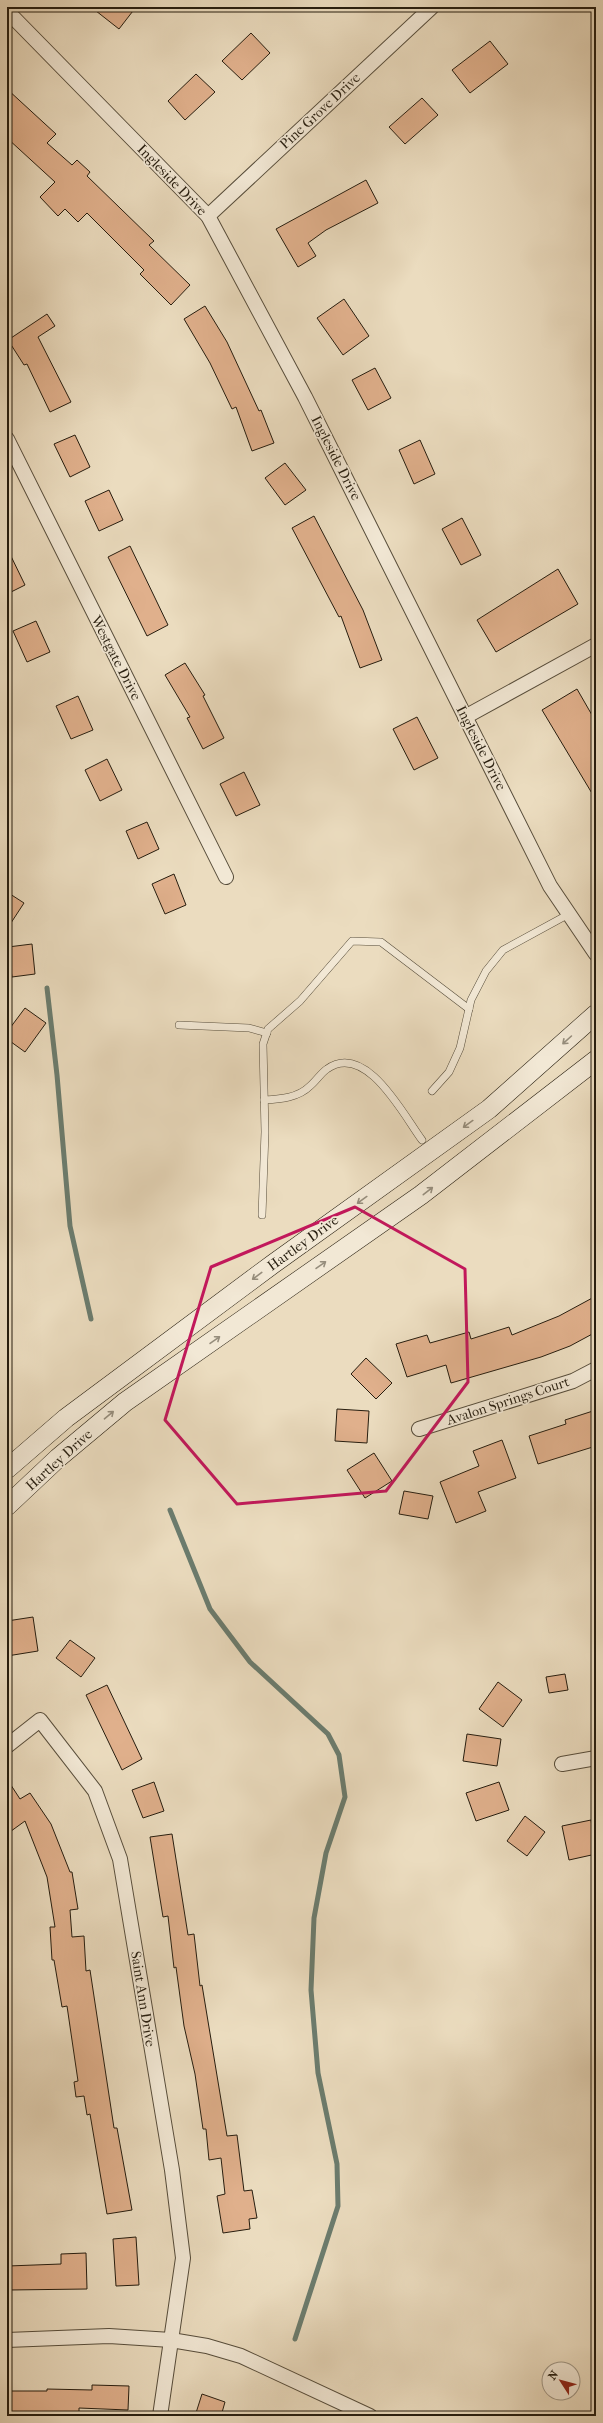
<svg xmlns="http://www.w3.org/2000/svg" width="603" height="2423" font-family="'IM FELL French Canon',serif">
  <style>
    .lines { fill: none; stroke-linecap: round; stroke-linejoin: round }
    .stream { stroke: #6b7c6e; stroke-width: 5 }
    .building { fill: #e0b08c; stroke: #261d0f }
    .lane-casing { stroke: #574d3b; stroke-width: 8 }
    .street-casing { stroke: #574d3b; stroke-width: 16 }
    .secondary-casing { stroke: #261d0f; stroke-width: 20 }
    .lane { stroke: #f2e8d5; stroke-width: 7 }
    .street { stroke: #f2e8d5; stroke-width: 14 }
    .secondary { stroke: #f2e8d5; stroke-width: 19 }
    .oneway { stroke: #968d7c }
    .marked { fill: none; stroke: #c2185b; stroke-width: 3; stroke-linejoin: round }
    .labels { text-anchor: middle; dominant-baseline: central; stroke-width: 3.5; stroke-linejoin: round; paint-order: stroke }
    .street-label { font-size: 14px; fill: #261d0f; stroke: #f2e8d5 }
  </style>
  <rect width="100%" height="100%" fill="#ebdcbf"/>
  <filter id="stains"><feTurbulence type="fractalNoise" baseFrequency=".005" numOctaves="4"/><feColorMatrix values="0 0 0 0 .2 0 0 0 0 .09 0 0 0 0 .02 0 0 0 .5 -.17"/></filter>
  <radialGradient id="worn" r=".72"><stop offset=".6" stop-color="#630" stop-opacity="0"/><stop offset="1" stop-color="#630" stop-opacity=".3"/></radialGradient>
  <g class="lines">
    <g class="stream">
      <polyline points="47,988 57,1075 70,1226 91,1319"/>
      <polyline points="170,1510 210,1609 250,1662 328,1734 339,1755 345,1797 326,1853 314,1918 311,1990 318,2073 337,2164 338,2206 295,2339"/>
    </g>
  </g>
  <g class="building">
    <polygon points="91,7 136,7 119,29"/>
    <polygon points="251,33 270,53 242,80 222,61"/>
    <polygon points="490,41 508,64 470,93 452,70"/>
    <polygon points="196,74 215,92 185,120 168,101"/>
    <polygon points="7,89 56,134 47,143 72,165 77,160 90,172 87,176 154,241 149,245 190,285 171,305 140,274 144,270 87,213 78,222 65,209 58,216 40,197 55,182 7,138"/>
    <polygon points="422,98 438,115 405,144 389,127"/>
    <polygon points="366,180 378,203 326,230 308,243 316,256 298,267 276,229"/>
    <polygon points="344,299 369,336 343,355 317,318"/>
    <polygon points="205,306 227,342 259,411 261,410 274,443 252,451 236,407 232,409 210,363 184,319"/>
    <polygon points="47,314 55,326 38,337 71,402 50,412 27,364 24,365 8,340"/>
    <polygon points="375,368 391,398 368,410 352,380"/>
    <polygon points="75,435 90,467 70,477 54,444"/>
    <polygon points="420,440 435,474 414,484 399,450"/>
    <polygon points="285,463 306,490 285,505 265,478"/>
    <polygon points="109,490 123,520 99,531 85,501"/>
    <polygon points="314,516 363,610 382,660 360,668 341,616 339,617 292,528"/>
    <polygon points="462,518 481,555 461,565 442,529"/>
    <polygon points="130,546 168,625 147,636 108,557"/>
    <polygon points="7,548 25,585 7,594"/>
    <polygon points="558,569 578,604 496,652 477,620"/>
    <polygon points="36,621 50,652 27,662 13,631"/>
    <polygon points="185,663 205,695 203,696 224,738 203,749 187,718 190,717 165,675"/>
    <polygon points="577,689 596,722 596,800 542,710"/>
    <polygon points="78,696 93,730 71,739 56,706"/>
    <polygon points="417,717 438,758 414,770 393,729"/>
    <polygon points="107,759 122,790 100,801 85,770"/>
    <polygon points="244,772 260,805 236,816 220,784"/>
    <polygon points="147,822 159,849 138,859 126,831"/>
    <polygon points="174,874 186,905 165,914 152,884"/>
    <polygon points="7,892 24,903 7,929"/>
    <polygon points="32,944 35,974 12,977 8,947"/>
    <polygon points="25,1008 46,1023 25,1052 7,1039 7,1032"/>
    <polygon points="596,1296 596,1332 570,1346 541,1357 451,1383 446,1365 407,1377 396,1344 427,1335 430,1343 469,1332 471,1339 509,1327 512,1335 559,1316"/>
    <polygon points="366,1358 392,1383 376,1399 351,1374"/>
    <polygon points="337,1409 369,1411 367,1443 335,1441"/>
    <polygon points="596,1410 596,1446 538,1464 529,1436 566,1424 565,1420"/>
    <polygon points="502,1440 516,1478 478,1492 486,1511 456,1523 440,1482 479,1466 473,1451"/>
    <polygon points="374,1453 392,1481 365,1498 347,1470"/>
    <polygon points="404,1491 433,1496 428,1519 399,1514"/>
    <polygon points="33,1617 38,1651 7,1656 7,1621"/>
    <polygon points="70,1640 95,1658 81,1677 56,1658"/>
    <polygon points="565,1674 568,1690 549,1693 546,1677"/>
    <polygon points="498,1682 522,1700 503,1727 479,1709"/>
    <polygon points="107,1685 142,1759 122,1770 86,1695"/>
    <polygon points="467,1734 501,1739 497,1766 463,1761"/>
    <polygon points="7,1779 20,1799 30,1793 51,1824 70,1872 72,1872 78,1909 70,1910 72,1937 84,1936 86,1971 90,1970 114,2128 117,2128 132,2210 107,2214 90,2114 87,2115 84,2096 76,2097 74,2082 78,2081 67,2006 62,2007 54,1960 52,1960 50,1927 55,1927 47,1877 25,1821 7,1834"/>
    <polygon points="154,1782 164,1811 143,1818 132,1790"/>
    <polygon points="499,1782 509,1810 476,1821 466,1793"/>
    <polygon points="525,1816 545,1832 527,1856 507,1841"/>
    <polygon points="591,1820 596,1854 569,1860 562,1826"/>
    <polygon points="172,1834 188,1935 194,1934 200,1986 202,1985 227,2136 237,2135 244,2191 252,2190 257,2218 249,2219 250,2229 223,2233 217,2196 225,2194 221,2158 209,2160 206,2129 203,2129 195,2074 184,2026 176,1967 174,1968 168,1916 163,1917 150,1837"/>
    <polygon points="136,2237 139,2285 116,2286 113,2239"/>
    <polygon points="86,2253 87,2289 9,2290 8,2266 61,2264 61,2254"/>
    <polygon points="92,2385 129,2386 128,2410 79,2408 79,2416 30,2414 30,2416 7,2416 7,2391 47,2391 47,2389 92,2390"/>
    <polygon points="202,2394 225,2402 221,2416 195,2416"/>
  </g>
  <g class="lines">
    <g class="lane-casing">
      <g id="lane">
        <polyline points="179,1025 249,1028 267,1033"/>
        <polyline points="432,1091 449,1072 460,1048 471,1000 486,971 503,950 569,914"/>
        <path d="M 264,1100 C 280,1099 298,1098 310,1086 C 316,1081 321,1073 327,1069 C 366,1041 404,1116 422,1140"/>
        <polyline points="262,1215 265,1132 263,1044 268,1029 300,1001 352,941 381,942 469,1009"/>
      </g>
    </g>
    <g class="street-casing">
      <g id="street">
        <polyline points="7,11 208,216 305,397 550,886 596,954"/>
        <polyline points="208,216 432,7"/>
        <polyline points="7,439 226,877"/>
        <polyline points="465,717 596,645"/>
        <polyline points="419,1429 573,1381 596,1369"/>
        <polyline points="7,1746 40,1720 95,1791 120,1859 172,2170 183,2258 160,2416"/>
        <polyline points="562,1764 596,1758"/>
        <polyline points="7,2340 109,2336 171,2340 207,2346 241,2356 370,2416"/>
      </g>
    </g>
    <g class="secondary-casing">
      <g id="secondary">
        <polyline points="7,1469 66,1418 273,1264 489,1109 596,1014"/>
        <polyline points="7,1506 58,1458 125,1402 421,1195 596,1060"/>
      </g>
    </g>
    <use href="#lane" class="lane"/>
    <use href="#street" class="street"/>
    <use href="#secondary" class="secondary"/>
  </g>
  <defs><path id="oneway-shaft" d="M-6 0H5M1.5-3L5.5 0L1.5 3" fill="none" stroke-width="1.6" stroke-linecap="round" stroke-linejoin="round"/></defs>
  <g class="oneway">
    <use href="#oneway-shaft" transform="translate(567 1040) rotate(138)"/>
    <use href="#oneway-shaft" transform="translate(468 1124) rotate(144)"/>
    <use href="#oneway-shaft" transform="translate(428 1191) rotate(-38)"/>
    <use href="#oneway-shaft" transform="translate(362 1200) rotate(144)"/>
    <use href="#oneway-shaft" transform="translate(321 1265) rotate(-35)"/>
    <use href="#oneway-shaft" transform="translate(257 1276) rotate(143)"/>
    <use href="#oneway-shaft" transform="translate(215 1340) rotate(-35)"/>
    <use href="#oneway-shaft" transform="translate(109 1415) rotate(-40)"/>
  </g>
  <path class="marked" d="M 355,1207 L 465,1269 L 468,1382 L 386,1491 L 237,1504 L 165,1420 L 211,1267 Z"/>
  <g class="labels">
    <g class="street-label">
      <text transform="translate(320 111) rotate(-43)">Pine Grove Drive</text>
      <text transform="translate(172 180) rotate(46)">Ingleside Drive</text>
      <text transform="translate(336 458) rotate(63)">Ingleside Drive</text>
      <text transform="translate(116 658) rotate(63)">Westgate Drive</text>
      <text transform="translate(481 748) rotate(63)">Ingleside Drive</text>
      <text transform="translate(303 1243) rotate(-36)">Hartley Drive</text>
      <text transform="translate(508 1401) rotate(-18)">Avalon Springs Court</text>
      <text transform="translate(59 1460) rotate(-42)">Hartley Drive</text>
      <text transform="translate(143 1999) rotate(81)">Saint Ann Drive</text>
    </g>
  </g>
  <rect width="603" height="2423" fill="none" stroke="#ebdcbf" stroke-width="24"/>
  <rect x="8" y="8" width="587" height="2407" fill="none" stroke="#261d0f" stroke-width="2"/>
  <rect x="12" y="12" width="579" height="2399" fill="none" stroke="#261d0f"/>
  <g transform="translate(561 2381) rotate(306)"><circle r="19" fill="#f2e8d5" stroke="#a09786"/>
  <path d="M0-3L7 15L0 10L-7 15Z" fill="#8f2418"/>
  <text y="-6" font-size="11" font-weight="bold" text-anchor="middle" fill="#261d0f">N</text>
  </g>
  <rect width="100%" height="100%" filter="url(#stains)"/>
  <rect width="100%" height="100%" fill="url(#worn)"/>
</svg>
